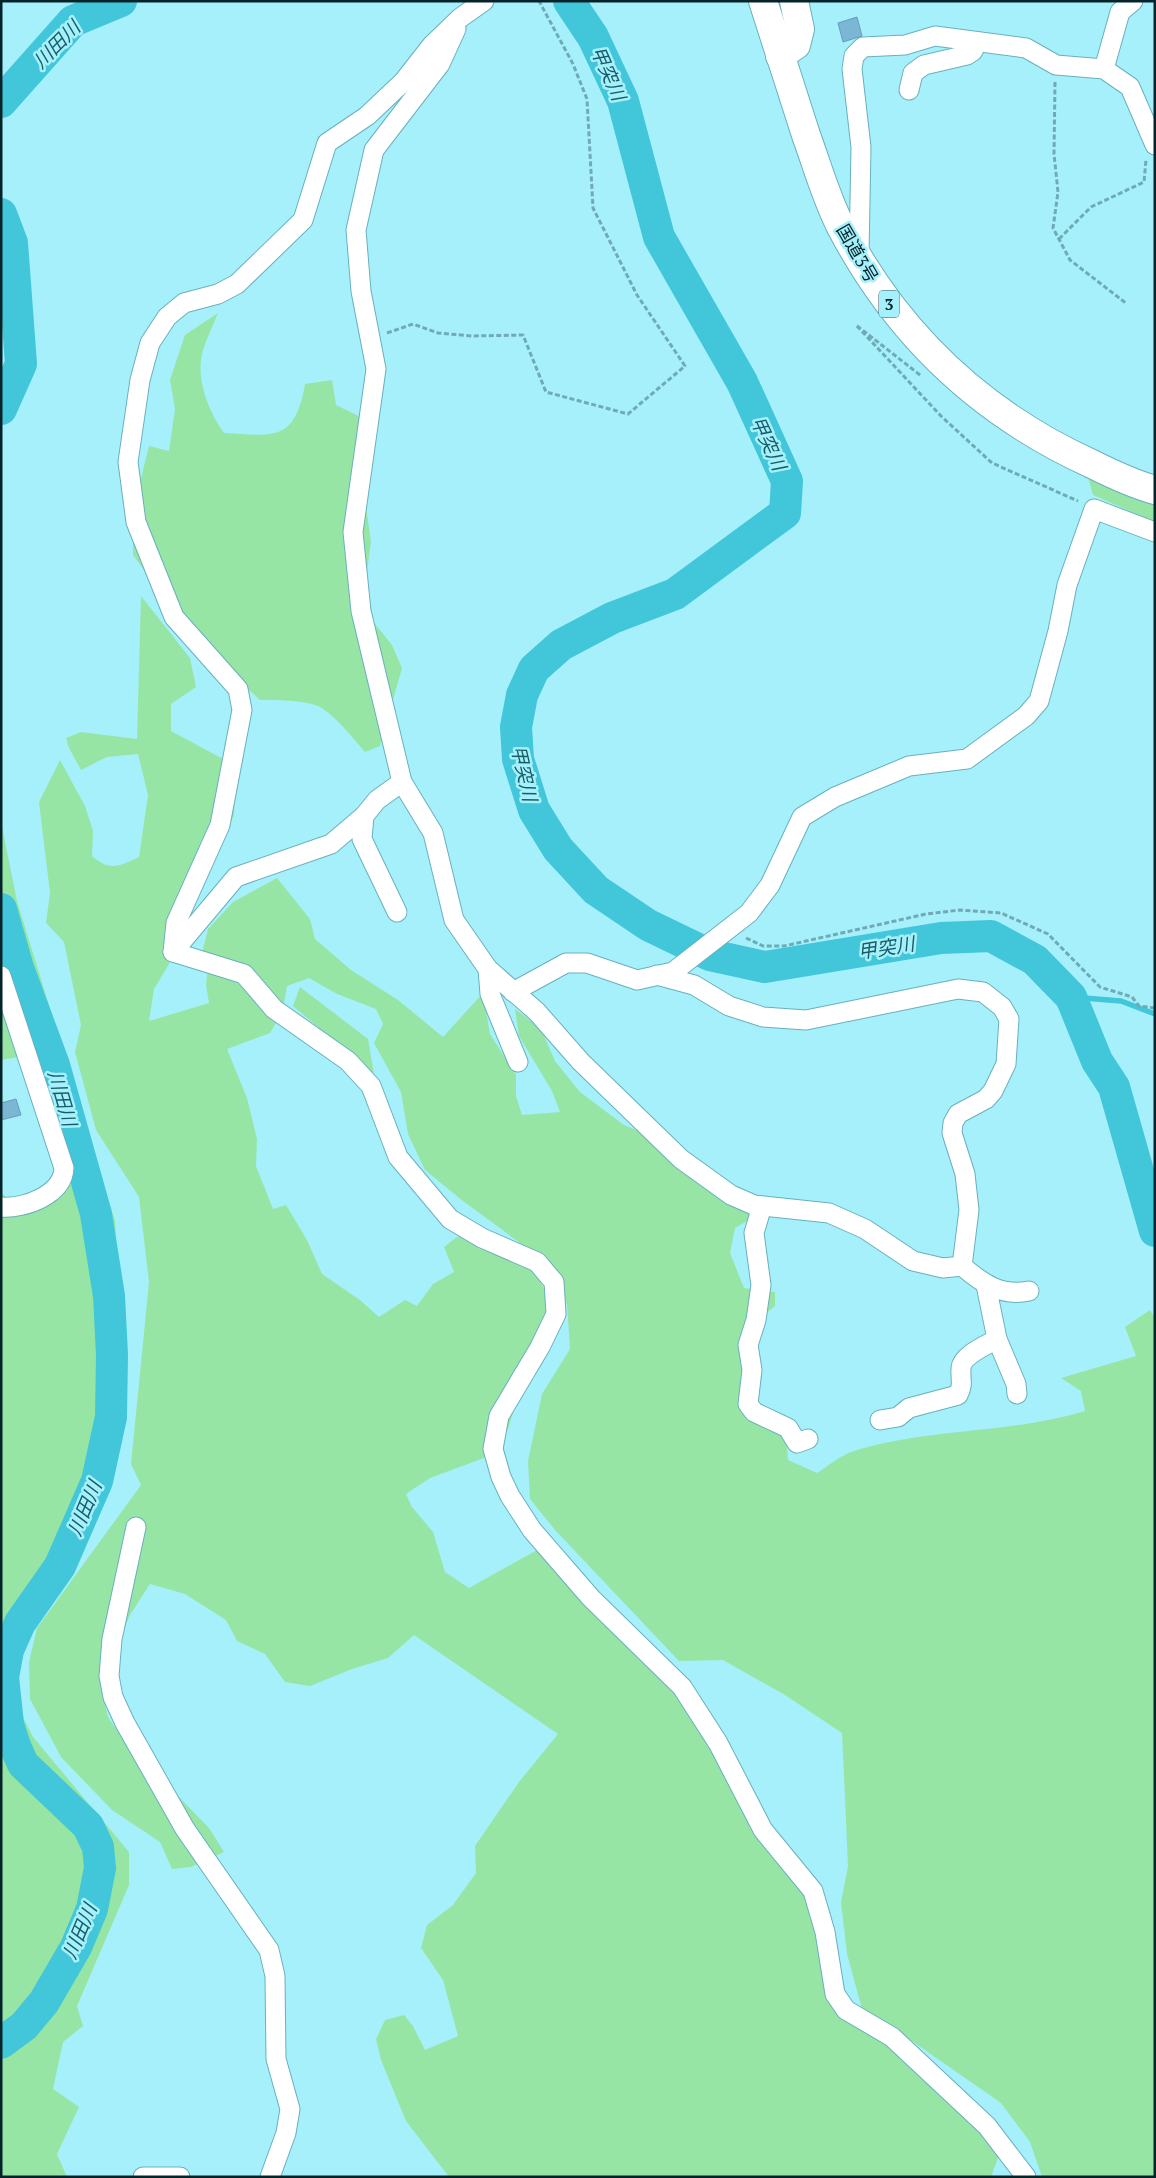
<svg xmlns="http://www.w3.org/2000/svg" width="1156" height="2178" font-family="'PT Serif','Noto Sans JP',serif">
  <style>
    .green { fill: #97e5a5 }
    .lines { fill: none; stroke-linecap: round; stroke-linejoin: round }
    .stream { stroke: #42c6da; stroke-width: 5.5 }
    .river { stroke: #42c6da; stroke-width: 32 }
    .building { fill: #7bb7d4; stroke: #639fbb }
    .minor-casing { stroke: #68b0bd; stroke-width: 21 }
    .secondary-casing { stroke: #68b0bd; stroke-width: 30 }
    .trunk-casing { stroke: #68b0bd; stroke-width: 30 }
    .path { stroke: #6fabb5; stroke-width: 3; stroke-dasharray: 5 2.5; stroke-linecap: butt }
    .minor { stroke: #fff; stroke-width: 19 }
    .secondary { stroke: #fff; stroke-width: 28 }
    .trunk { stroke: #fff; stroke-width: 28 }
    .labels { text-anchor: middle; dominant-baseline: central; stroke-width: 5; stroke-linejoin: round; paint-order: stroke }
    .shield { fill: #a6f0fc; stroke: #356168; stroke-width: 1 }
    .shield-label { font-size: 16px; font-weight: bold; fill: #042429 }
    .street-label { font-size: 18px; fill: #042429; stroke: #a6f0fc }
    .water-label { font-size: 19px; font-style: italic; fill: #155e68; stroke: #a6f0fc }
  </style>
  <rect width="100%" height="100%" fill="#a6f0fc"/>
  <g class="green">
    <path d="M 218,313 C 213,325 207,338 203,350 C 195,378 208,410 224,433 C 274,436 295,442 305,384 L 332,380 L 336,405 L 371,422 L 363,485 L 371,542 L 362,608 L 392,645 L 402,668 L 380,746 L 365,752 C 354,739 333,713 318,706 C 303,700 276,700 260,700 L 238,680 L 152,581 L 133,555 L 133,511 L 149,446 L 169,451 L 175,409 L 170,380 L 185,335 Z"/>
    <polygon points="1088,477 1155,504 1155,522 1093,495"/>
    <path d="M 141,596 L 190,658 L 196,687 L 171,704 L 171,731 L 236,766 L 234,815 L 169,964 L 154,989 L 149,1021 L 209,1003 L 206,985 L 208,968 L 245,987 L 279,1018 L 270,1033 L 227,1049 L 247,1098 L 257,1139 L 256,1166 L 273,1209 L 286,1205 L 307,1240 L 322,1274 L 360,1300 L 379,1317 L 405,1300 L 417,1306 L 433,1284 L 454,1272 L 444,1247 L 470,1227 L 536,1274 L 548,1296 L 549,1318 L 531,1356 L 508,1429 L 492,1455 L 430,1478 L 406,1494 L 412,1507 L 433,1532 L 445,1572 L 469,1588 L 546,1545 L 685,1689 L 830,1928 L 849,2006 L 1003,2144 L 991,2177 L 449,2177 L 406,2121 L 381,2060 L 376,2039 L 385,2020 L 404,2015 L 413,2026 L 425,2050 L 458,2036 L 443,1980 L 421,1948 L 427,1925 L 453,1905 L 476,1873 L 475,1846 L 519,1782 L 558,1734 L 414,1635 L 388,1658 L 352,1669 L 310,1686 L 285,1682 L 265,1654 L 237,1641 L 226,1620 L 185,1594 L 150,1584 L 130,1615 L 100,1685 L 108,1717 L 123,1739 L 209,1828 L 224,1852 L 191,1867 L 172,1869 L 160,1842 L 112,1810 L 61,1757 L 30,1699 L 29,1662 L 37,1628 L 141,1485 L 131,1464 L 149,1282 L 139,1197 L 96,1130 L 75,1052 L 81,1025 L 64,942 L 46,923 L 50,893 L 39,802 L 60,760 L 85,806 L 93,831 L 92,856 C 110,872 120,866 139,857 L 148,795 L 138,754 L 107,757 L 81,770 L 69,748 L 66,738 L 81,732 L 137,739 Z"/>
    <polygon points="1,822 17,901 56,1028 36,1054 1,1060"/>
    <path d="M 277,878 L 310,919 L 315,939 L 351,970 L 398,1000 L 443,1037 L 483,993 L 490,1034 L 516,1075 L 516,1096 L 522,1115 L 560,1112 L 552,1091 L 519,1036 L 515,1009 L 541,1029 L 555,1061 L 580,1092 L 624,1125 L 678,1147 L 761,1213 L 735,1228 L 730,1253 L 744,1288 L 775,1292 L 775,1306 L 762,1317 L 758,1339 L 762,1378 L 753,1410 L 786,1436 L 788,1460 L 817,1473 C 828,1466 841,1455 854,1451 C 929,1428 1009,1434 1085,1411 L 1081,1391 L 1061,1378 L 1136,1356 L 1125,1327 L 1150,1310 L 1155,1318 L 1155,2177 L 1042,2177 L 1030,2142 L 1001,2103 L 912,2041 L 880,2025 L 862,2009 L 847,1954 L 841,1902 L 848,1866 L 842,1733 L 785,1695 L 723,1660 L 679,1661 L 555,1530 L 530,1499 L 528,1461 L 542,1394 L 570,1349 L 567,1305 L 554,1268 L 463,1201 L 425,1170 L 408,1134 L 401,1092 L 374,1043 L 383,1024 L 376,1009 L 337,994 L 309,978 L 287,986 L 283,1010 L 202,953 L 208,929 L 233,902 Z"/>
    <polygon points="300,987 368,1039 374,1074 293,1006"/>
    <polygon points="98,1172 115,1220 117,1264 100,1373 112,1466 109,1488 21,1643 16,1672 15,1701 33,1737 129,1852 129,1885 77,2006 83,2026 63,2042 53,2089 79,2107 57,2154 67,2177 1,2177 1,1193 18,1206"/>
  </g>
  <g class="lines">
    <polyline class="stream" points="1071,997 1121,1001 1155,1014"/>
    <g class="river">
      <polyline points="569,1 593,37 623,101 659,237 742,382 787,481 785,513 675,594 612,618 561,645 534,669 522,695 516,727 518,759 534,810 558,849 596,890 648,925 710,955 765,967 941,938 991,936 1035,960 1071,997 1097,1061 1114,1087 1155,1231"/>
      <polyline points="1,102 73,21 121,1"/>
      <polyline points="1,214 12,243 21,364 1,409"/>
      <polyline points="1,909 18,968 54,1065 96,1214 109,1296 112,1355 111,1417 97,1481 60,1566 20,1623 8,1650 3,1677 8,1724 15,1746 23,1764 88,1826 98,1847 100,1868 92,1909 76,1947 44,2002 24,2026 1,2043"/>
    </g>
  </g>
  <g class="building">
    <polygon points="857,17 862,36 843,42 838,23"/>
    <polygon points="16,1099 21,1115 1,1120 1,1103"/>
  </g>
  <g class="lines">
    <g class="minor-casing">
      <g id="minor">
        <polyline points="484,1 460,18 432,45 403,82 367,116 327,143 303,220 237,284 218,294 184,303 167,317 150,343 140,380 128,462 136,522 174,617 238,689 242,710 220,825 176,923 173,952 244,974 274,1009 348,1061 371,1086 398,1157 450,1219 482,1238 537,1262 554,1282 556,1314 540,1347 499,1416 493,1449 501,1477 510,1496 532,1530 591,1598 682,1687 718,1743 763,1830 813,1891 825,1932 835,1994 846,2010 892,2037 987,2126 1026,2177"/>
        <polyline points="456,29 440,64 374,150 356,230 361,291 376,369 353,532 361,611 402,782 433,833 454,920 488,969 537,1012 581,1062 681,1159 731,1195 754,1205 829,1213 865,1229 913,1261 943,1268 962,1266 969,1210 965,1174 952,1133 953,1123 958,1114 986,1099 993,1091 1006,1064 1009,1019 1002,1007 983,992 958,989 806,1020 763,1017 729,1006 694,985 657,975"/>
        <polyline points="1104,69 1120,12 1133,1"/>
        <polyline points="909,90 913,73 924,65 967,55 973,51 977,42"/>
        <polyline points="859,256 861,147 852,69 854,56 863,47 905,45 935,36 1026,48 1056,65 1104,69 1130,87 1155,145"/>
        <polyline points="397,912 362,839 364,816 377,800 402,782"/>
        <polyline points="173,952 236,877 331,844 364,816"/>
        <polyline points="488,969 490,994 518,1062"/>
        <path d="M 1,976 L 64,1168 C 63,1195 24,1209 1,1207"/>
        <polyline points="513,992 566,963 587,963 637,980 673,972 749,913 770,885 802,817 835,797 909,766 967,759 1026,716 1039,701 1058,631 1067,585 1094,509 1155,532"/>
        <polyline points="762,1206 754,1233 761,1285 756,1320 748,1345 752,1370 748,1404 754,1412 788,1428 797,1443 808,1439"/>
        <path d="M 962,1266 C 982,1283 1001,1297 1029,1291"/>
        <polyline points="986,1285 997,1339 1016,1384 1017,1394"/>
        <path d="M 880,1420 L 898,1417 L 909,1408 L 958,1395 C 964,1384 960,1379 961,1368 C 962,1355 987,1345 997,1339"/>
        <polyline points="136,1527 112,1639 109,1676 113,1697 125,1723 185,1829 269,1950 275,1976 276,2059 290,2109 286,2133 270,2177"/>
        <polyline points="143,2177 180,2177"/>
      </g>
    </g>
    <g class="secondary-casing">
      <polyline id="secondary" points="780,56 796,45 800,29 794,1"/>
    </g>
    <g class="trunk-casing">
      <path id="trunk" d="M 763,1 C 777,46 792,90 806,135 C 817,165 826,198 841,227 C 897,334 982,414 1092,464 C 1112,474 1133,484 1155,490"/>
    </g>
    <g class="path">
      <polyline points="1055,82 1054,154 1058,192 1053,228 1070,260 1127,304"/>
      <polyline points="1059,239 1091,207 1144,182 1146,160"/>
      <polyline points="387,333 413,324 438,333 472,336 523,335 546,392 628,414 685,366 637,295 593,208 587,99 573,64 539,1"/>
      <polyline points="920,375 856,325 941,416 992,463 1078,501"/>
      <polyline points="746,938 763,946 784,946 926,914 960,910 1001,913 1048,934 1100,987 1132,997 1139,1006 1155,1008"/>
    </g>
    <use href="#minor" class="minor"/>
    <use href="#secondary" class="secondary"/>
    <use href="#trunk" class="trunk"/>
  </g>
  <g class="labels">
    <rect class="shield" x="879" y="290.5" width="20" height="27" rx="4"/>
    <g class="shield-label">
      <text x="889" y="304">3</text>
    </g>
    <g class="street-label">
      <text transform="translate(858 253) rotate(60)">国道3号</text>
    </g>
    <g class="water-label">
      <text transform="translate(56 44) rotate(-45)">川田川</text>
      <text transform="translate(609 73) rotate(66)">甲突川</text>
      <text transform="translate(769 443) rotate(65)">甲突川</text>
      <text transform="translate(525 773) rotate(77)">甲突川</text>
      <text transform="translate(886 947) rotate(-9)">甲突川</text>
      <text transform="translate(63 1098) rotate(74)">川田川</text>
      <text transform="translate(84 1508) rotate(-67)">川田川</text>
      <text transform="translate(79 1931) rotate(-67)">川田川</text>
    </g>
  </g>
  <rect width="1156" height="2178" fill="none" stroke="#042429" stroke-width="5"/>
</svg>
